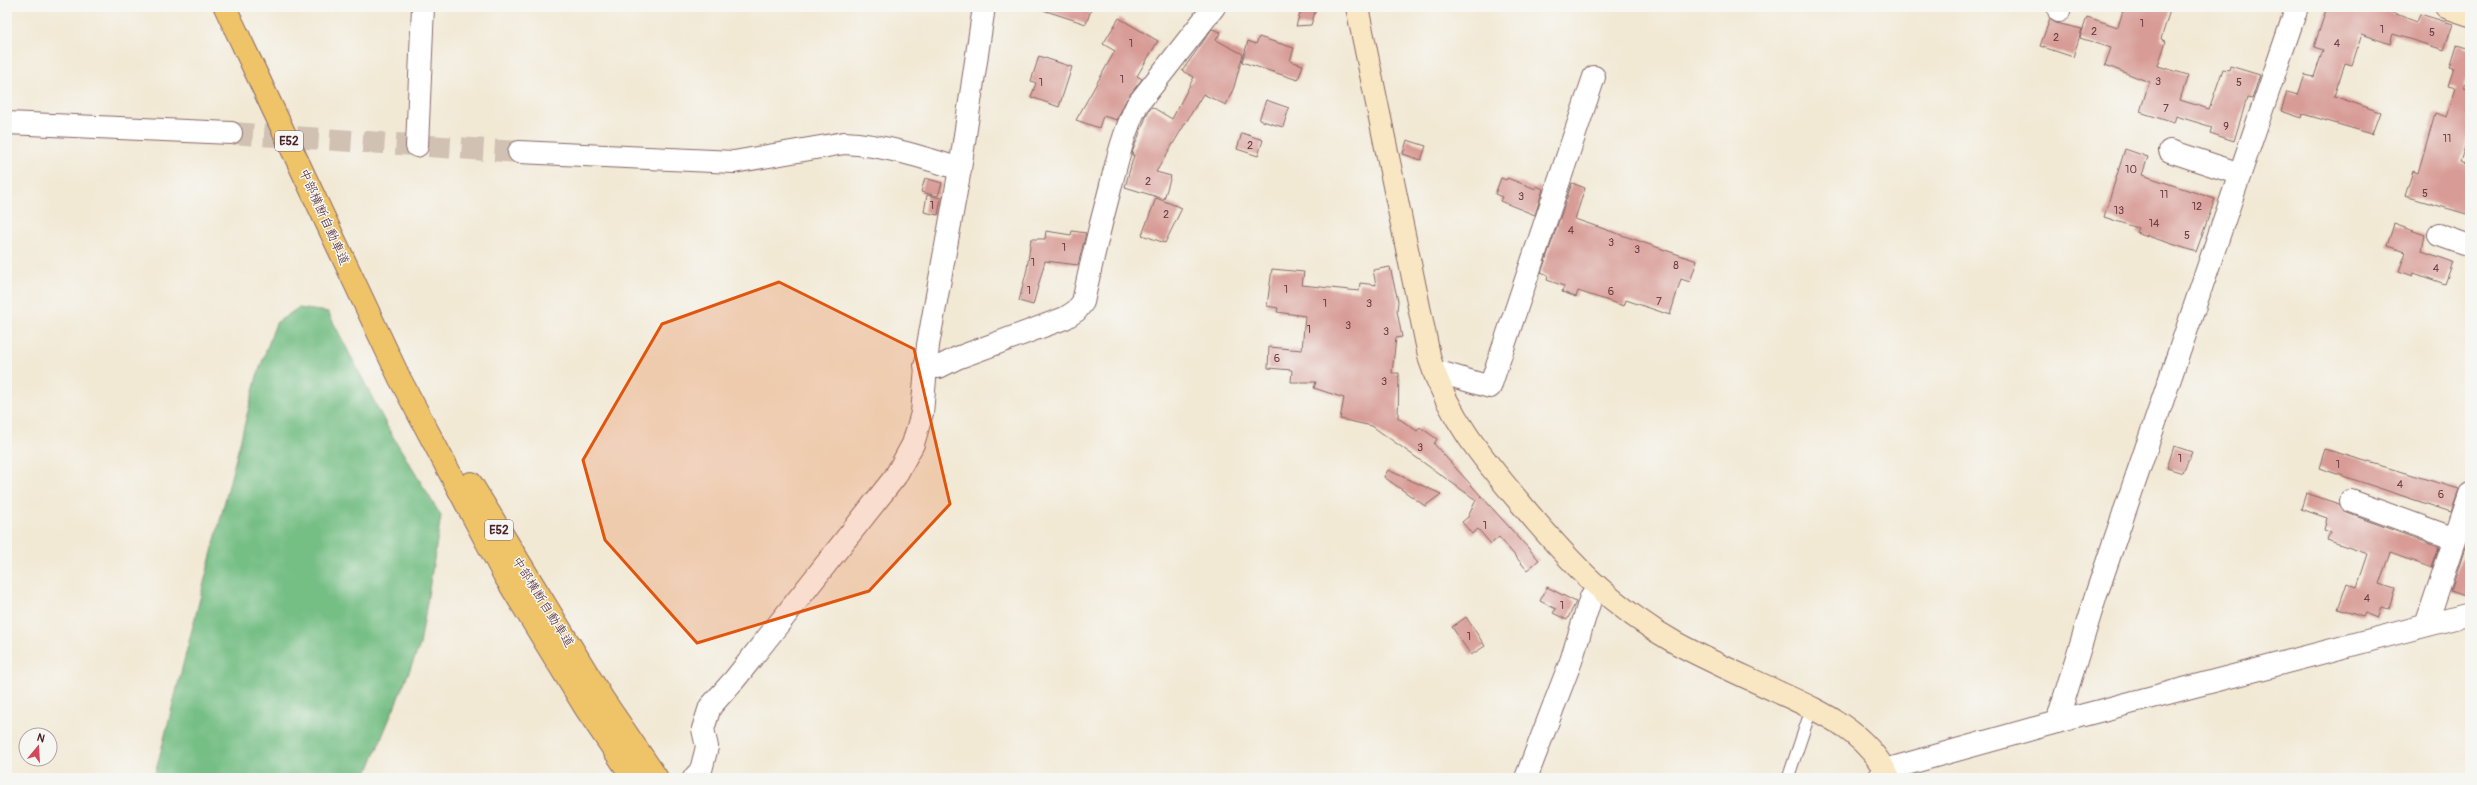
<svg xmlns="http://www.w3.org/2000/svg" width="2477" height="785" font-family="Pangolin,'Klee One',sans-serif">
  <style>
    .forest { fill: #74be84; stroke: #5f6e58 }
    .building { fill: #d89b95 }
    .lines { fill: none; stroke-linecap: round; stroke-linejoin: round }
    .street-tunnel { stroke: #d0c1b3; stroke-width: 22; stroke-dasharray: 22 11; stroke-linecap: butt }
    .lane-casing { stroke: #856666; stroke-width: 13 }
    .street-casing { stroke: #856666; stroke-width: 24 }
    .secondary-casing { stroke: #856666; stroke-width: 24 }
    .highway-casing { stroke: #856666; stroke-width: 24 }
    .lane { stroke: #fff; stroke-width: 11 }
    .street { stroke: #fff; stroke-width: 22 }
    .secondary { stroke: #f9e7c3; stroke-width: 22 }
    .highway { stroke: #efc469; stroke-width: 22 }
    .marked { fill: #e0560e; fill-opacity: 0.2; stroke: #e0560e; stroke-width: 3; stroke-linejoin: round }
    .labels { text-anchor: middle; dominant-baseline: central; stroke-width: 3; stroke-linejoin: round; paint-order: stroke }
    .number-label { font-size: 11px; fill: #6e3e46 }
    .shield { fill: #f6f6f2; stroke: #7e6067; stroke-width: 1 }
    .shield-label { font-size: 12px; font-weight: bold; fill: #4a1f2b }
    .street-label { font-size: 13px; fill: #4a1f2b; stroke: #f6f6f2 }
  </style>
  <rect width="100%" height="100%" fill="#f6f6f2"/>
  <filter id="ink" filterUnits="userSpaceOnUse"><feTurbulence type="fractalNoise" baseFrequency=".025" numOctaves="2"/><feDisplacementMap in="SourceGraphic" scale="8" xChannelSelector="R" yChannelSelector="G"/><feConvolveMatrix kernelMatrix="1 2 1 2 8 2 1 2 1" color-interpolation-filters="sRGB"/></filter>
  <filter id="wash" filterUnits="userSpaceOnUse"><feTurbulence type="fractalNoise" baseFrequency=".012" numOctaves="4" result="noise"/><feDisplacementMap in="SourceGraphic" scale="16" xChannelSelector="R" yChannelSelector="G"/><feGaussianBlur stdDeviation="0.9" result="paint"/><feColorMatrix in="noise" values="0 0 0 0 0 0 0 0 0 0 0 0 0 0 0 0 0 1.4 0 .05"/><feComposite in="paint" operator="in"/></filter>
  <g filter="url(#wash)">
    <rect width="100%" height="100%" fill="#f2e9d5"/>
    <polygon class="forest" points="298,308 328,312 389,430 441,516 420,645 365,778 154,778 257,376 276,323"/>
    <g id="blocks">
      <g class="building">
        <polygon points="1043,7 1092,7 1086,24 1043,10"/>
        <polygon points="1302,7 1316,9 1311,25 1296,26"/>
        <polygon points="2124,7 2171,7 2161,39 2166,41 2158,66 2188,75 2180,100 2209,109 2223,69 2229,70 2230,66 2260,75 2252,99 2247,98 2234,141 2210,133 2212,127 2176,116 2174,123 2140,112 2149,82 2105,65 2111,48 2080,38 2087,17 2118,27"/>
        <polygon points="2327,7 2378,7 2417,22 2420,14 2453,24 2444,50 2393,34 2390,44 2362,34 2352,65 2345,63 2334,96 2380,112 2372,134 2303,114 2302,118 2281,111 2287,92 2298,95 2305,75 2314,77 2323,50 2314,47"/>
        <polygon points="1119,18 1158,41 1137,76 1142,79 1126,100 1117,120 1103,116 1099,128 1076,120 1115,51 1103,44"/>
        <polygon points="2050,19 2056,23 2082,29 2073,57 2040,46"/>
        <polygon points="1212,29 1221,32 1216,40 1243,54 1234,87 1226,105 1203,94 1156,172 1171,176 1164,199 1125,187 1134,155 1132,155 1133,150 1148,112 1152,107 1172,119 1194,77 1182,71"/>
        <polygon points="1259,37 1294,48 1290,61 1303,65 1298,80 1242,62 1248,41 1256,44"/>
        <polygon points="2457,45 2470,49 2470,71 2464,88 2470,90 2470,131 2460,162 2470,166 2470,215 2405,196 2413,171 2418,173 2435,113 2447,117 2456,88 2448,86 2454,68 2450,67"/>
        <polygon points="1039,56 1072,67 1059,107 1031,97 1036,83 1031,81"/>
        <polygon points="1266,100 1289,108 1283,127 1259,120"/>
        <polygon points="1242,133 1263,140 1258,156 1237,149"/>
        <polygon points="1407,140 1426,146 1421,160 1403,154"/>
        <polygon points="2125,149 2148,157 2142,175 2215,199 2196,252 2136,232 2138,228 2104,217"/>
        <polygon points="925,178 942,183 938,196 921,192"/>
        <polygon points="1501,178 1506,180 1507,178 1536,189 1537,186 1543,189 1535,215 1500,201 1502,197 1495,194"/>
        <polygon points="1572,183 1585,188 1575,219 1697,261 1690,282 1681,279 1670,315 1626,300 1624,306 1578,291 1576,297 1562,292 1564,286 1547,280 1548,276 1541,273"/>
        <polygon points="927,195 941,198 938,215 924,212"/>
        <polygon points="1156,198 1182,208 1165,243 1142,235"/>
        <polygon points="2394,224 2425,235 2422,251 2453,262 2445,284 2414,273 2413,276 2399,271 2406,252 2387,246"/>
        <polygon points="1046,231 1071,235 1072,231 1086,233 1078,265 1045,261 1033,305 1019,301 1027,269 1031,239 1045,239"/>
        <polygon points="1390,267 1398,301 1397,311 1402,337 1396,338 1392,373 1399,373 1398,418 1417,431 1420,427 1437,439 1434,444 1539,560 1527,570 1499,537 1491,544 1478,529 1472,534 1462,522 1468,517 1476,500 1372,426 1340,419 1344,398 1314,388 1316,382 1291,382 1292,370 1268,368 1269,347 1302,350 1305,316 1277,312 1278,308 1267,306 1272,269 1304,272 1302,285 1359,291 1360,283 1376,285 1373,270"/>
        <polygon points="2174,446 2192,452 2183,473 2167,468"/>
        <polygon points="2325,449 2459,489 2451,512 2319,468"/>
        <polygon points="1388,470 1441,494 1425,506 1384,477"/>
        <polygon points="2306,493 2339,504 2347,513 2439,547 2432,568 2390,553 2379,584 2395,589 2389,609 2382,607 2378,618 2365,613 2363,617 2338,609 2347,583 2357,587 2368,554 2327,540 2330,532 2324,530 2327,518 2301,509"/>
        <polygon points="2465,548 2470,550 2470,598 2451,591"/>
        <polygon points="1547,587 1576,602 1567,620 1553,613 1556,609 1540,601"/>
        <polygon points="1466,617 1485,646 1471,655 1452,627"/>
      </g>
    </g>
  </g>
  <g filter="url(#ink)">
    <use href="#blocks" fill-opacity="0" stroke="#856666" stroke-width="1"/>
    <g class="lines">
      <polyline class="street-tunnel" points="231,133 519,152"/>
      <g class="lane-casing">
        <polyline id="lane" points="1788,778 1812,707"/>
      </g>
      <g class="street-casing">
        <g id="street">
          <polyline points="2059,11 2060,7"/>
          <polyline points="7,123 231,133"/>
          <polyline points="417,146 423,7"/>
          <polyline points="2170,151 2240,174"/>
          <path d="M 519,152 L 734,162 L 844,143 C 885,145 922,157 960,169"/>
          <polyline points="2439,235 2470,246"/>
          <path d="M 925,366 L 939,367 L 957,358 L 1065,318 L 1076,311 L 1083,302 C 1091,264 1100,226 1110,189 C 1117,160 1124,132 1137,105 L 1214,7"/>
          <polyline points="1435,374 1446,374 1490,387 1594,77"/>
          <polyline points="2351,501 2455,539"/>
          <polyline points="2426,625 2470,494"/>
          <polyline points="2057,722 2096,595 2297,7"/>
          <polyline points="694,778 701,770 707,747 703,729 710,707 735,679 895,477 913,444 922,413 928,345 960,169 984,7"/>
          <polyline points="1526,778 1571,661 1591,597 1597,588"/>
          <polyline points="1878,778 1885,770 2057,722 2470,614"/>
        </g>
      </g>
      <g class="secondary-casing">
        <g id="secondary">
          <path d="M 1357,7 L 1430,360 C 1448,417 1484,460 1522,505 C 1569,561 1611,607 1676,643 C 1709,661 1744,676 1778,692 C 1822,712 1866,731 1889,778"/>
          <polyline points="2446,7 2470,15"/>
        </g>
      </g>
      <g class="highway-casing">
        <g id="highway">
          <polyline points="225,7 400,379 504,575 586,709 633,778"/>
          <polyline points="471,483 603,699 657,778"/>
        </g>
      </g>
      <use href="#lane" class="lane"/>
      <use href="#street" class="street"/>
      <use href="#secondary" class="secondary"/>
      <use href="#highway" class="highway"/>
    </g>
  </g>
  <path class="marked" d="M 779,282 L 914,349 L 950,504 L 869,591 L 697,643 L 605,540 L 583,460 L 662,324 Z"/>
  <g class="labels">
    <g class="number-label">
      <text x="2142" y="23">1</text>
      <text x="2382" y="29">1</text>
      <text x="2094" y="31">2</text>
      <text x="2432" y="32">5</text>
      <text x="2056" y="37">2</text>
      <text x="1131" y="43">1</text>
      <text x="2337" y="43">4</text>
      <text x="1122" y="79">1</text>
      <text x="2158" y="81">3</text>
      <text x="1041" y="82">1</text>
      <text x="2239" y="82">5</text>
      <text x="2166" y="108">7</text>
      <text x="2226" y="126">9</text>
      <text x="2447" y="138">11</text>
      <text x="1250" y="145">2</text>
      <text x="2131" y="169">10</text>
      <text x="1148" y="181">2</text>
      <text x="2425" y="193">5</text>
      <text x="2164" y="194">11</text>
      <text x="1521" y="196">3</text>
      <text x="932" y="205">1</text>
      <text x="2197" y="206">12</text>
      <text x="2119" y="210">13</text>
      <text x="1166" y="214">2</text>
      <text x="2154" y="223">14</text>
      <text x="1571" y="230">4</text>
      <text x="2187" y="235">5</text>
      <text x="1611" y="242">3</text>
      <text x="1064" y="247">1</text>
      <text x="1637" y="249">3</text>
      <text x="1033" y="262">1</text>
      <text x="1676" y="265">8</text>
      <text x="2436" y="268">4</text>
      <text x="1286" y="289">1</text>
      <text x="1029" y="290">1</text>
      <text x="1611" y="291">6</text>
      <text x="1659" y="301">7</text>
      <text x="1325" y="303">1</text>
      <text x="1369" y="303">3</text>
      <text x="1348" y="325">3</text>
      <text x="1309" y="329">1</text>
      <text x="1386" y="331">3</text>
      <text x="1277" y="358">6</text>
      <text x="1384" y="381">3</text>
      <text x="1420" y="447">3</text>
      <text x="2180" y="458">1</text>
      <text x="2338" y="464">1</text>
      <text x="2400" y="484">4</text>
      <text x="2441" y="494">6</text>
      <text x="1485" y="525">1</text>
      <text x="2367" y="598">4</text>
      <text x="1562" y="605">1</text>
      <text x="1469" y="636">1</text>
    </g>
    <g class="shield">
      <rect x="275" y="131" width="28" height="20" rx="3"/>
      <rect x="485" y="520" width="28" height="20" rx="3"/>
    </g>
    <g class="shield-label">
      <text x="289" y="141">E52</text>
      <text x="499" y="530">E52</text>
    </g>
    <g class="street-label">
      <text transform="translate(324 217) rotate(66)">中部横断自動車道</text>
      <text transform="translate(543 602) rotate(58)">中部横断自動車道</text>
    </g>
  </g>
  <rect width="2477" height="785" fill="none" stroke="#f6f6f2" stroke-width="24"/>
  <g transform="translate(38 747) rotate(18)"><circle r="19" fill="#f6f6f2" stroke="#b1a0a2"/>
  <path d="M0-3L7 15L0 10L-7 15Z" fill="#d1495b"/>
  <text y="-6" font-size="11" font-weight="bold" text-anchor="middle" fill="#4a1f2b">N</text>
  </g>
</svg>
